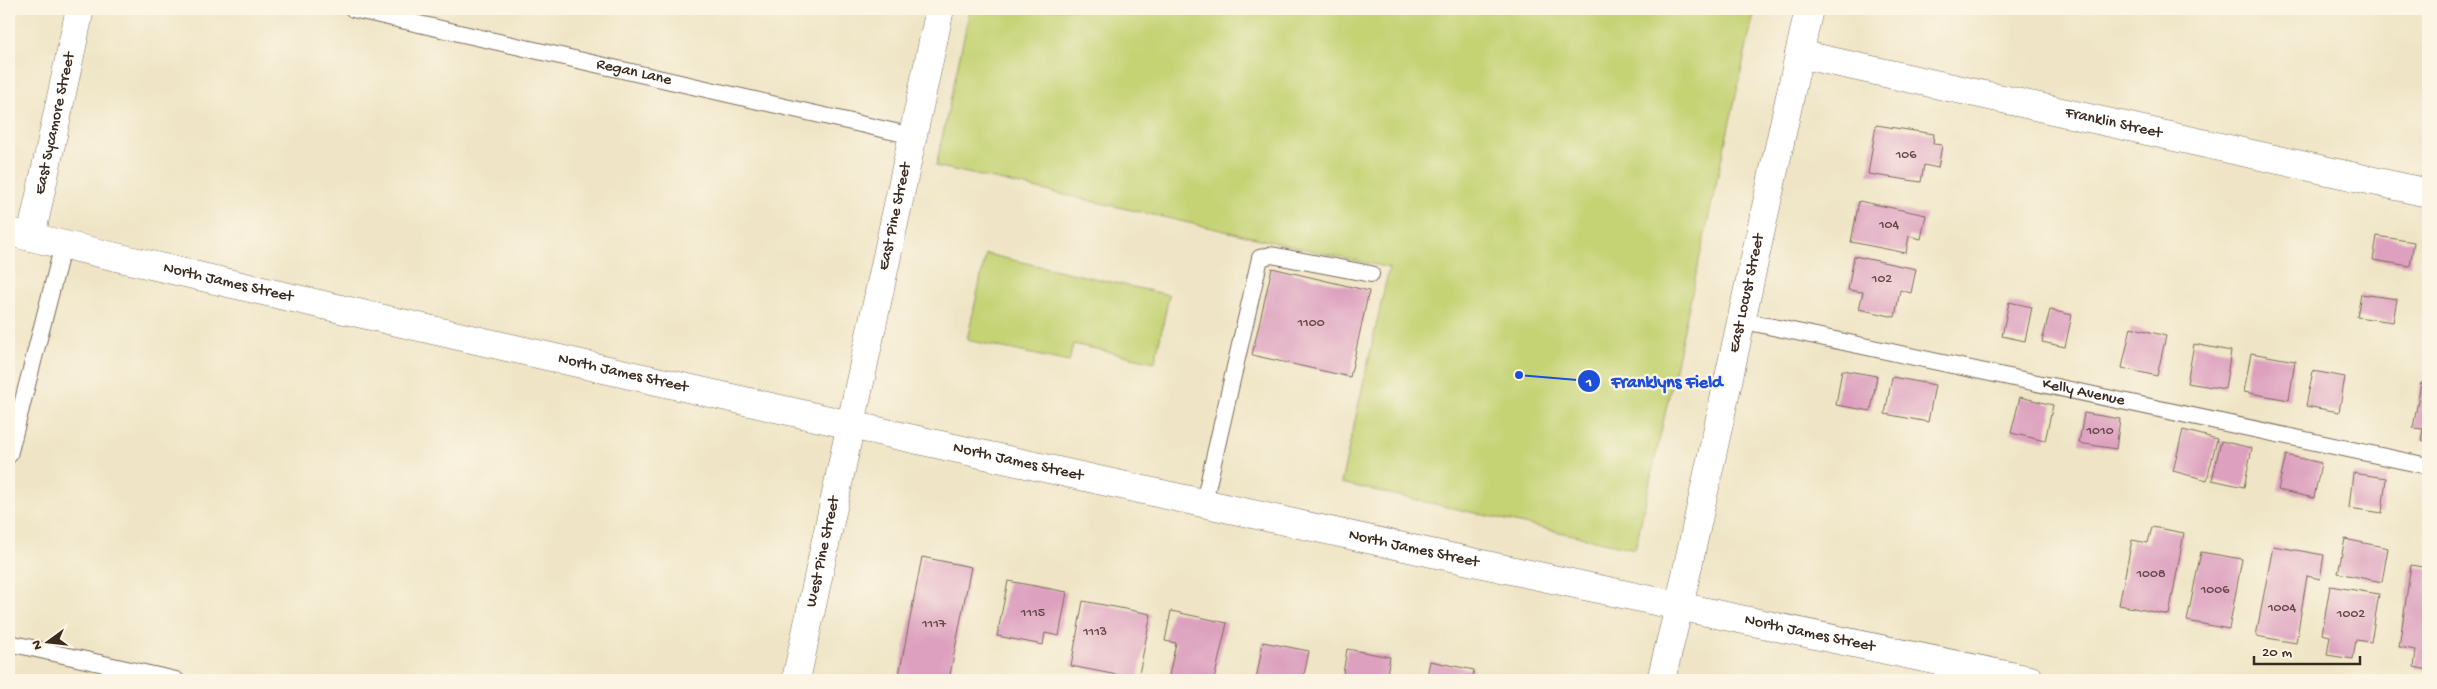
<svg xmlns="http://www.w3.org/2000/svg" width="2437" height="689" font-family="'Gochi Hand',sans-serif">
  <style>
    .green { fill: #c5d374; stroke: #807e49 }
    .building { fill: #dda1bf }
    .lines { fill: none; stroke-linecap: round; stroke-linejoin: round }
    .service-casing { stroke: #7a6b59; stroke-width: 18 }
    .minor-casing { stroke: #7a6b59; stroke-width: 29 }
    .tertiary-casing { stroke: #7a6b59; stroke-width: 29 }
    .service { stroke: #fff; stroke-width: 16 }
    .minor { stroke: #fff; stroke-width: 28 }
    .tertiary { stroke: #fff; stroke-width: 28 }
    .labels { text-anchor: middle; dominant-baseline: central; stroke-width: 4.5; stroke-linejoin: round; paint-order: stroke }
    .number-label { font-size: 14px; fill: #644846 }
    .street-label { font-size: 16px; fill: #3b2a1e; stroke: #fcf5e5 }
    .leader { fill: none; stroke: #1d4ed8; stroke-width: 2 }
    .callout-dot { fill: #1d4ed8; stroke: #fcf5e5; stroke-width: 2 }
    .mark-label { font-size: 15px; text-anchor: middle; font-weight: bold; fill: #fff }
    .callout-label { font-size: 18px; text-anchor: middle; font-weight: bold; fill: #1d4ed8; stroke: #fcf5e5; stroke-width: 4.5; stroke-linejoin: round; paint-order: stroke }
  </style>
  <rect width="100%" height="100%" fill="#fcf5e5"/>
  <filter id="ink" filterUnits="userSpaceOnUse"><feTurbulence type="fractalNoise" baseFrequency=".02" numOctaves="2"/><feDisplacementMap in="SourceGraphic" scale="10" xChannelSelector="R" yChannelSelector="G"/><feConvolveMatrix kernelMatrix="1 2 1 2 8 2 1 2 1" color-interpolation-filters="sRGB"/></filter>
  <filter id="wash" filterUnits="userSpaceOnUse"><feTurbulence type="fractalNoise" baseFrequency=".0096" numOctaves="4" result="noise"/><feDisplacementMap in="SourceGraphic" scale="20" xChannelSelector="R" yChannelSelector="G"/><feGaussianBlur stdDeviation="1.12" result="paint"/><feColorMatrix in="noise" values="0 0 0 0 0 0 0 0 0 0 0 0 0 0 0 0 0 1.4 0 .05"/><feComposite in="paint" operator="in"/></filter>
  <g filter="url(#wash)">
    <rect width="100%" height="100%" fill="#efe5c6"/>
    <g class="green">
      <polygon points="970,9 1755,9 1635,549 1341,483 1389,268 936,166"/>
      <polygon points="986,254 1169,295 1155,362 1073,344 1069,362 967,340"/>
    </g>
    <g id="blocks">
      <g class="building">
        <polygon points="1876,125 1934,134 1933,144 1942,145 1938,168 1924,165 1921,182 1868,174"/>
        <polygon points="1859,201 1926,215 1921,239 1909,236 1906,253 1851,242"/>
        <polygon points="2377,236 2414,242 2410,266 2373,260"/>
        <polygon points="1854,256 1916,269 1911,293 1900,290 1895,317 1859,309 1863,292 1848,290"/>
        <polygon points="1272,268 1369,291 1350,377 1252,355"/>
        <polygon points="2361,294 2397,299 2393,322 2357,317"/>
        <polygon points="2009,302 2032,307 2025,341 2002,336"/>
        <polygon points="2050,310 2072,315 2065,347 2042,342"/>
        <polygon points="2131,327 2166,336 2157,376 2122,368"/>
        <polygon points="2194,344 2231,351 2225,389 2187,383"/>
        <polygon points="2251,353 2295,361 2289,400 2244,392"/>
        <polygon points="1842,370 1877,376 1871,411 1836,405"/>
        <polygon points="2313,371 2345,377 2339,412 2306,406"/>
        <polygon points="1892,377 1935,385 1928,422 1885,414"/>
        <polygon points="2421,383 2428,384 2428,441 2421,440 2423,429 2413,428"/>
        <polygon points="2020,397 2053,405 2045,441 2011,433"/>
        <polygon points="2084,413 2120,419 2116,449 2079,443"/>
        <polygon points="2183,430 2217,439 2207,480 2173,471"/>
        <polygon points="2221,441 2252,448 2244,487 2212,480"/>
        <polygon points="2286,455 2321,463 2314,498 2278,490"/>
        <polygon points="2353,473 2386,478 2382,513 2349,508"/>
        <polygon points="2152,527 2184,533 2169,615 2119,605 2132,540 2148,543"/>
        <polygon points="2345,539 2388,548 2382,582 2338,573"/>
        <polygon points="2273,546 2324,555 2320,579 2307,576 2296,643 2256,636"/>
        <polygon points="2201,552 2242,559 2229,629 2187,621"/>
        <polygon points="922,557 971,567 949,680 898,680"/>
        <polygon points="2411,565 2428,568 2428,670 2414,667 2416,650 2399,647"/>
        <polygon points="1008,581 1067,592 1059,636 1045,633 1043,645 997,636"/>
        <polygon points="2330,586 2379,594 2371,642 2356,640 2353,659 2327,655 2330,636 2322,634"/>
        <polygon points="1083,601 1151,614 1138,679 1071,666"/>
        <polygon points="1171,611 1227,623 1214,680 1168,680 1176,643 1165,641"/>
        <polygon points="1263,642 1309,651 1303,680 1256,680"/>
        <polygon points="1347,649 1390,657 1386,680 1342,680"/>
        <polygon points="1430,661 1474,670 1472,680 1426,680"/>
      </g>
    </g>
  </g>
  <g filter="url(#ink)">
    <use href="#blocks" fill-opacity="0" stroke="#7a6b59" stroke-width="1"/>
    <g class="lines">
      <g class="service-casing">
        <g id="service">
          <path id="s1" d="M 353,9 L 913,136"/>
          <path id="s2" d="M 1740,320 L 2428,466"/>
          <polyline points="9,455 63,245"/>
          <polyline points="1204,502 1260,258 1271,255 1371,274"/>
          <polyline points="9,643 176,680"/>
        </g>
      </g>
      <g class="minor-casing">
        <g id="minor">
          <path id="s3" d="M 1799,54 L 2428,193"/>
          <path id="s4" d="M 31,237 L 80,9"/>
          <path id="s5" d="M 796,680 L 940,9"/>
          <polyline points="1661,680 1679,607"/>
        </g>
      </g>
      <g class="tertiary-casing">
        <g id="tertiary">
          <path id="s6" d="M 9,232 C 681,389 1355,540 2030,680"/>
          <path id="s7" d="M 1679,607 L 1809,9"/>
        </g>
      </g>
      <use href="#service" class="service"/>
      <use href="#minor" class="minor"/>
      <use href="#tertiary" class="tertiary"/>
    </g>
  </g>
  <g class="labels">
    <g class="number-label">
      <text x="1906" y="155">106</text>
      <text x="1889" y="225">104</text>
      <text x="1882" y="279">102</text>
      <text x="1311" y="323">1100</text>
      <text x="2100" y="431">1010</text>
      <text x="2151" y="574">1008</text>
      <text x="2215" y="590">1006</text>
      <text x="2282" y="608">1004</text>
      <text x="1033" y="613">1115</text>
      <text x="2351" y="614">1002</text>
      <text x="934" y="624">1117</text>
      <text x="1095" y="632">1113</text>
    </g>
    <g class="street-label">
      <text stroke="none"><textPath href="#s1" startOffset="288">Regan Lane</textPath></text>
      <text stroke="none"><textPath href="#s4" startOffset="116">East Sycamore Street</textPath></text>
      <text stroke="none"><textPath href="#s3" startOffset="322">Franklin Street</textPath></text>
      <text stroke="none"><textPath href="#s5" startOffset="474">East Pine Street</textPath></text>
      <text stroke="none"><textPath href="#s6" startOffset="225">North James Street</textPath></text>
      <text stroke="none"><textPath href="#s7" startOffset="321">East Locust Street</textPath></text>
      <text stroke="none"><textPath href="#s6" startOffset="630">North James Street</textPath></text>
      <text stroke="none"><textPath href="#s2" startOffset="351">Kelly Avenue</textPath></text>
      <text stroke="none"><textPath href="#s6" startOffset="1035">North James Street</textPath></text>
      <text stroke="none"><textPath href="#s6" startOffset="1440">North James Street</textPath></text>
      <text stroke="none"><textPath href="#s5" startOffset="131">West Pine Street</textPath></text>
      <text stroke="none"><textPath href="#s6" startOffset="1845">North James Street</textPath></text>
    </g>
  </g>
  <path class="leader" d="M1519 375L1589 381"/>
  <g class="callout-dot">
    <circle cx="1519" cy="375" r="5"/>
    <circle cx="1589" cy="381" r="12"/>
  </g>
  <g class="mark-label">
    <text x="1589" y="386">1</text>
  </g>
  <g class="callout-label">
    <text x="1667" y="387">Franklyns Field</text>
  </g>
  <rect width="2437" height="689" fill="none" stroke="#fcf5e5" stroke-width="30"/>
  <g transform="translate(48 642) rotate(255)" stroke="#fcf5e5" stroke-width="4" paint-order="stroke">
  <path d="M0-4L9 19L0 12L-9 19Z" fill="#3b2a1e"/>
  <text y="-8" font-size="14" font-weight="bold" text-anchor="middle" fill="#3b2a1e">N</text>
  </g>
  <path d="M2254 656v8h106v-8" fill="none" stroke="#3b2a1e" stroke-width="2.5"/>
  <text x="2262" y="656" font-size="15" fill="#3b2a1e" stroke="#fcf5e5" stroke-width="4" paint-order="stroke">20 m</text>
</svg>
